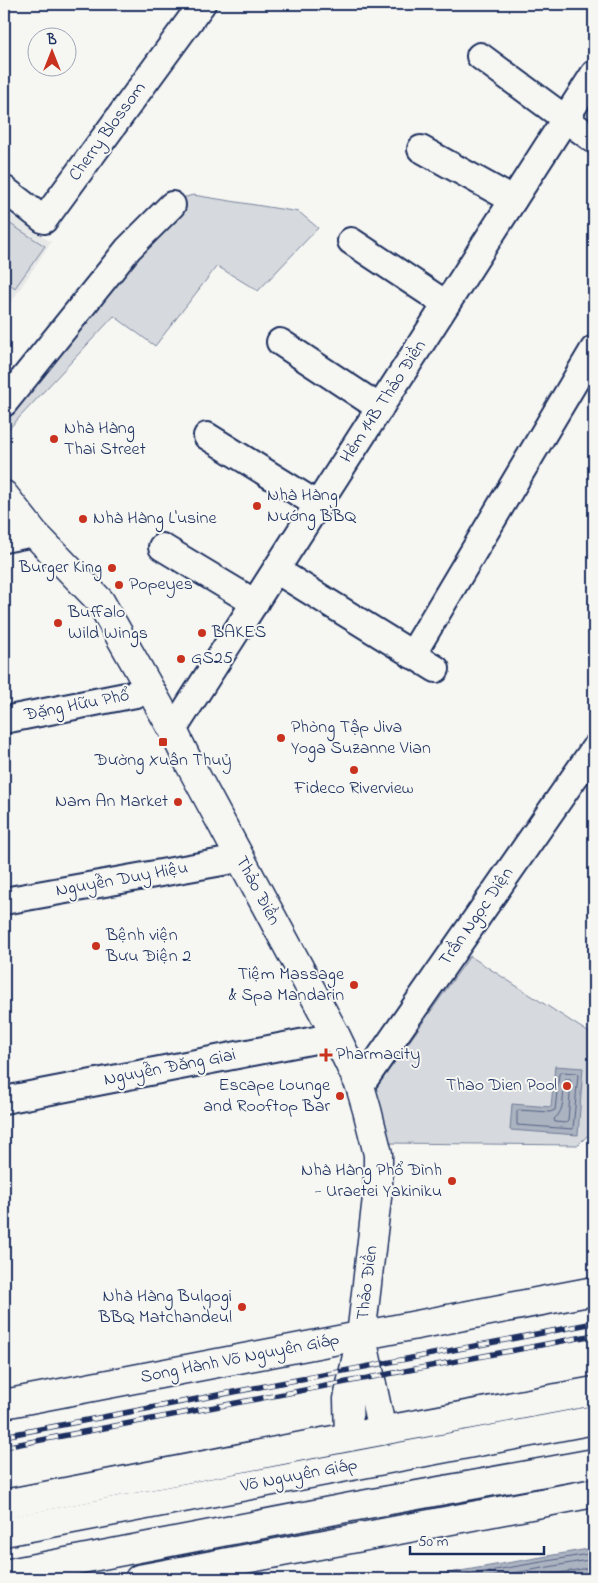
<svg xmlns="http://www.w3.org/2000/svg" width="598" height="1583" font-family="'Indie Flower',sans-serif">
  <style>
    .built { fill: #e6e7e7 }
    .green { fill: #d6d9dd; stroke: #78849e }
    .water { fill: #abb2c0; stroke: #717e99 }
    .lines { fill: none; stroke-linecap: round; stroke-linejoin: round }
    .shore { stroke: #556385; stroke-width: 1 }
    .minor-casing { stroke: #1b2f5e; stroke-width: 30 }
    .major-casing { stroke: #1b2f5e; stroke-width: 31 }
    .highway-casing { stroke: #1b2f5e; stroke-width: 31 }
    .minor { stroke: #f6f6f2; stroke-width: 26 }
    .major { stroke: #f6f6f2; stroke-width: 28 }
    .highway { stroke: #f6f6f2; stroke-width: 28 }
    .rail-casing { stroke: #1b2f5e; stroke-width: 5.5 }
    .rail { stroke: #f6f6f2; stroke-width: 4; stroke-dasharray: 11; stroke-linecap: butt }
    .poi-dot { fill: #c8321e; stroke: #f6f6f2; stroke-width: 2 }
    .labels { text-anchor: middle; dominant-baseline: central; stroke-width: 4; stroke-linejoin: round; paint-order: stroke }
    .street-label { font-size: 18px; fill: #1b2f5e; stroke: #f6f6f2 }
    .poi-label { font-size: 18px; fill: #1b2f5e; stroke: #f6f6f2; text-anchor: start }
  </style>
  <rect width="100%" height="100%" fill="#f6f6f2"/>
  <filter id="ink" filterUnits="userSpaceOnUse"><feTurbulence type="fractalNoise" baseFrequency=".02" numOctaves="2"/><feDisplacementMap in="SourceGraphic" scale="10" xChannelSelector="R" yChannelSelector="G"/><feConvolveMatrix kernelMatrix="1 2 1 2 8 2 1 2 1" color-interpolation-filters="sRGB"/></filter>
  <g filter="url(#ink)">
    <polygon class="built" points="4,210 51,242 4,313"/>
    <g class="green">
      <polygon points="193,195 299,212 318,228 258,291 217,266 155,346 114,316 4,434 4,408 168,202"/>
      <polygon points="4,220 45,246 15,288 4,280"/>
      <polygon points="470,956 594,1036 594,1122 592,1131 578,1145 387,1143 375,1090"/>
    </g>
    <g class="water">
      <polygon points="555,1066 583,1068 578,1135 510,1130 512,1104 551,1107"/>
      <polygon points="594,1548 594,1579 414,1579"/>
    </g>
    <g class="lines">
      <g class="shore">
        <polygon points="562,1072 576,1073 578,1075 573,1129 517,1125 517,1112 518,1110 550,1112 555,1110 559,1074"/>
        <path d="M 566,1079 L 569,1079 L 571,1081 L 568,1121 L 566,1123 L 555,1122 L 554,1119 C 567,1109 561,1092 566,1079 Z"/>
        <polyline points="443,1579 594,1553"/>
        <polyline points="480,1579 594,1559"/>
        <polyline points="524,1579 594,1567"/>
      </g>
      <g class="minor-casing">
        <g id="minor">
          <polyline points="480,56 594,140"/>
          <polyline points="421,149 513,200"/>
          <polyline points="4,189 44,220 202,4"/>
          <polyline points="351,241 446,304"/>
          <polyline points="280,342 380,408"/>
          <polyline points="4,403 128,249 172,205"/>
          <polyline points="207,436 318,505"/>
          <polyline points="4,539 34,533"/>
          <polyline points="162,547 255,603"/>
          <polyline points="276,570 436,669"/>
          <polyline points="412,655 594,349"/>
          <polyline points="4,720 151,691"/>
          <polyline points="173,730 594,74"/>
          <polyline points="4,901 228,861 239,857"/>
          <polyline points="360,1086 594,749"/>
          <polyline points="4,1100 336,1036"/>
        </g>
      </g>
      <g class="major-casing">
        <g id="major">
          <polyline points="4,495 34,533 100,601 173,730 188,761 336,1036 360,1086 367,1110 378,1154 378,1189 361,1336 348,1399 349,1437"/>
          <polyline points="364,1347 382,1431"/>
          <polyline points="4,1404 594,1291"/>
        </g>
      </g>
      <g class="highway-casing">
        <g id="highway">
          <polyline points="4,1504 349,1437 594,1391"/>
          <polyline points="4,1532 594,1420"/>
          <polyline points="4,1574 351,1507 594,1463"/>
          <polyline points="139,1579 594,1493"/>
        </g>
      </g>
      <use href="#minor" class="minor"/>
      <use href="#major" class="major"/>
      <use href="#highway" class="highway"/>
      <g class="rail-casing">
        <g id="rail">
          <polyline points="4,1436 594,1323"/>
          <polyline points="4,1447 594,1335"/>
        </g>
      </g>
      <use href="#rail" class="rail"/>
    </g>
  </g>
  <g class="poi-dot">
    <circle cx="54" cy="439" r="5"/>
    <circle cx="257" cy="506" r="5"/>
    <circle cx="83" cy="519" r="5"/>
    <circle cx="112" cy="568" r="5"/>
    <circle cx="119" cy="585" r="5"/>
    <circle cx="58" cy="623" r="5"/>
    <circle cx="202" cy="633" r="5"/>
    <circle cx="181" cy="659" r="5"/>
    <circle cx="281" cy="738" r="5"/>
    <rect x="158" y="737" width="10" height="10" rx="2.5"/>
    <circle cx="354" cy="770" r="5"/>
    <circle cx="178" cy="802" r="5"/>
    <circle cx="96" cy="946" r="5"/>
    <circle cx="354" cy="985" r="5"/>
    <path d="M323.5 1047.5h5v5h5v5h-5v5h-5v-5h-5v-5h5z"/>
    <circle cx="567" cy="1086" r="5"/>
    <circle cx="340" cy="1096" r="5"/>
    <circle cx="452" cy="1181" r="5"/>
    <circle cx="242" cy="1307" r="5"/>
  </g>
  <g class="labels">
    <g class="street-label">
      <text transform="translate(108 132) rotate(-54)">Cherry Blossom</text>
      <text transform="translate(384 402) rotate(-57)">Hẻm 14B Thảo Điền</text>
      <text transform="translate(77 706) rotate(-11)">Đặng Hữu Phổ</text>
      <text transform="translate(122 880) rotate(-10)">Nguyễn Duy Hiệu</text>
      <text transform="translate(257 891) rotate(62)">Thảo Điền</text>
      <text transform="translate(477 917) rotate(-55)">Trần Ngọc Diện</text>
      <text transform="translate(170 1068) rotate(-11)">Nguyễn Đăng Giai</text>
      <text transform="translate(368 1283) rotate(-83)">Thảo Điền</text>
      <text transform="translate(240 1359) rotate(-11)">Song Hành Võ Nguyên Giáp</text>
      <text transform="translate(299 1476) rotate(-11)">Võ Nguyên Giáp</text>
    </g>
    <g class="poi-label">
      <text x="64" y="429">Nhà Hàng<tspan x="64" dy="21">Thai Street</tspan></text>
      <text x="267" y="496">Nhà Hàng<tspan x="267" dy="21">Nướng BBQ</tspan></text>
      <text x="93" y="519">Nhà Hàng L'usine</text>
      <text x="102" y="568" text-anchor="end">Burger King</text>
      <text x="129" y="585">Popeyes</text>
      <text x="68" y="613">Buffalo<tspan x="68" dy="21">Wild Wings</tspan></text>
      <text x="212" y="633">BAKES</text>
      <text x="191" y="659">GS25</text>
      <text x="291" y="728">Phòng Tập Jiva<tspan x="291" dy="21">Yoga Suzanne Vian</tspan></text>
      <text x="163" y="761" text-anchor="middle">Đường Xuân Thuỷ</text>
      <text x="354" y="789" text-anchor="middle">Fideco Riverview</text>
      <text x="168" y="802" text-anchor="end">Nam An Market</text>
      <text x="106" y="936">Bệnh viện<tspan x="106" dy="21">Bưu Điện 2</tspan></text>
      <text x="344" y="975" text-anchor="end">Tiệm Massage<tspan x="344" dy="21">&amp; Spa Mandarin</tspan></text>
      <text x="336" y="1055">Pharmacity</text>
      <text x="330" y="1086" text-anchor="end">Escape Lounge<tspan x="330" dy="21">and Rooftop Bar</tspan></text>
      <text x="557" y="1086" text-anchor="end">Thao Dien Pool</text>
      <text x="442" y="1171" text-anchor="end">Nhà Hàng Phổ Đình<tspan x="442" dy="21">- Uraetei Yakiniku</tspan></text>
      <text x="232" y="1297" text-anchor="end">Nhà Hàng Bulgogi<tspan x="232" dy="21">BBQ Matchandeul</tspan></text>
    </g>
  </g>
  <rect width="598" height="1583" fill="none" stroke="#f6f6f2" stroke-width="20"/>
  <rect x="10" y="10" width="578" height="1563" fill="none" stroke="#1b2f5e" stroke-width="2" filter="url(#ink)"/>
  <g transform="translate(52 52)"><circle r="24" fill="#f6f6f2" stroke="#9ea6b7"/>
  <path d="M0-4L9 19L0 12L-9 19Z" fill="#c8321e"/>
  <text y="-8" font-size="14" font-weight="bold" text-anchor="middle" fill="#1b2f5e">B</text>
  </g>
  <path d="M410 1546v8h134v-8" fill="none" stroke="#1b2f5e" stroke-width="2.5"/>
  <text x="418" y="1546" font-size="15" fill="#1b2f5e" stroke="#f6f6f2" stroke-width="4" paint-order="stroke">50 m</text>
</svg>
